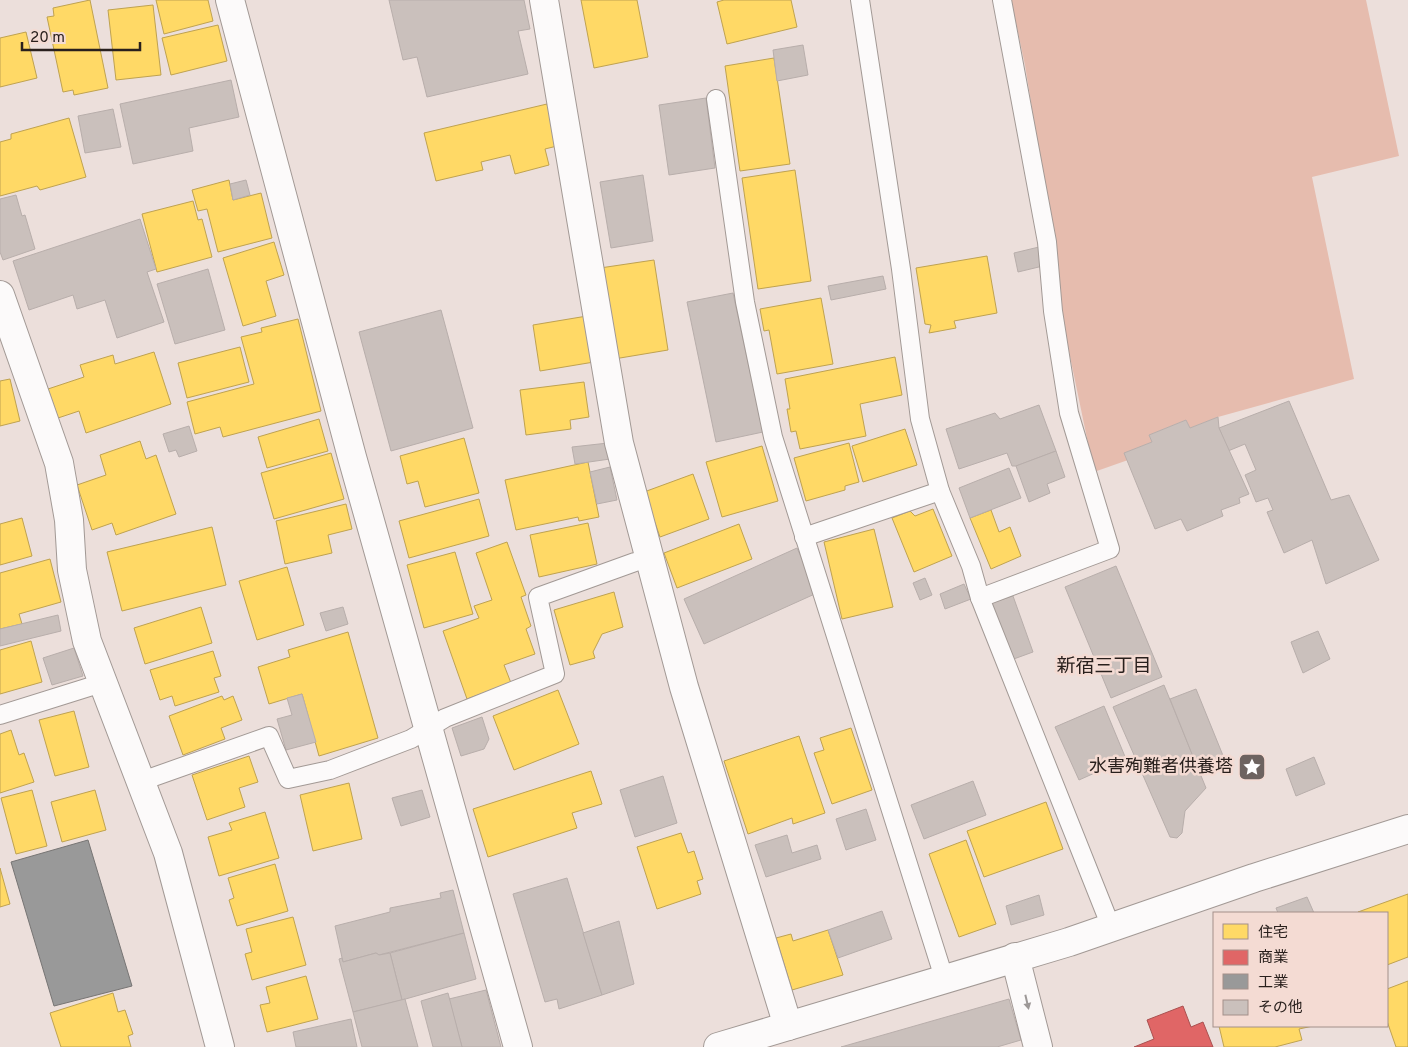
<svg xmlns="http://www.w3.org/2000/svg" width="1408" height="1047" font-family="Overpass,'Noto Sans JP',sans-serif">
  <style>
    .green { fill: #e6bcae }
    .homes { fill: #ffd966; stroke: #bfa250 }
    .shops { fill: #e06666; stroke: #a95150 }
    .industry { fill: #999; stroke: #777574 }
    .building { fill: #cac0bc; stroke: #b8aeab }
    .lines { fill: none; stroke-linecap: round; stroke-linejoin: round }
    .service-casing { stroke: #a29995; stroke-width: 20 }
    .minor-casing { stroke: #a29995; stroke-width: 30 }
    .tertiary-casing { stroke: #a29995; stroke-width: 30 }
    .service { stroke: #fcfafa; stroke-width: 18 }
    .minor { stroke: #fcfafa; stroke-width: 28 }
    .tertiary { stroke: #fcfafa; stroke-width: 28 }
    .oneway { fill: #9d9897 }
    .labels { text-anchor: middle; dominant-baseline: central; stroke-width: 5; stroke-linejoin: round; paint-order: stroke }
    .poi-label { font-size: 18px; fill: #29201d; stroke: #f4dbd3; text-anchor: end }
    .neighbourhood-label { font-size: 19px; fill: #29201d; stroke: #f4dbd3 }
  </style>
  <rect width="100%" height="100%" fill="#ecdfdb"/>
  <polygon class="green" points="1011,0 1366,0 1399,156 1312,177 1354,379 1218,417 1190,428 1186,420 1149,435 1152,442 1125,453 1128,460 1094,472 1061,313 1053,239 1025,65"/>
  <g class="homes">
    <polygon points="90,0 108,88 74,95 73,90 63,92 47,17 54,16 53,8"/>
    <polygon points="156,0 208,0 213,21 164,34"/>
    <polygon points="581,0 637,0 648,57 594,68"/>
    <polygon points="724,0 791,0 797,27 727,44 717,2"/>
    <polygon points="153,5 161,75 116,80 108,10"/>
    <polygon points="218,25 227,61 171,75 162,38"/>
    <polygon points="26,32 37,78 0,87 0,38"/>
    <polygon points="774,58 790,164 740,171 725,66"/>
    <polygon points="547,104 557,146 545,149 549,165 515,174 510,155 481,162 483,170 436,181 424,133"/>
    <polygon points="69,118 86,177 40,190 37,186 0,196 0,142 11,139 11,134"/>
    <polygon points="795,170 811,281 758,289 742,178"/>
    <polygon points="229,180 233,200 261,193 272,238 218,252 207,209 198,211 192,190"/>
    <polygon points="193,201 198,220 202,219 212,257 157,272 142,214"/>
    <polygon points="274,242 284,275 266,281 276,316 243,326 223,258"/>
    <polygon points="987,256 997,313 954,321 956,328 929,333 931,325 925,324 916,268"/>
    <polygon points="654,260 668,350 614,359 600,268"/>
    <polygon points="821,298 833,364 777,374 769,330 764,331 760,309"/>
    <polygon points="587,316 594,362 540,371 533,325"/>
    <polygon points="298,319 321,411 223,437 220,427 195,434 187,402 254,384 241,337 262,332 261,328"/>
    <polygon points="240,347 249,382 187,398 178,363"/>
    <polygon points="154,352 171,404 86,433 79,411 58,418 48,389 84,377 80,365 113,355 115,364"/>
    <polygon points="895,357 902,395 860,404 866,436 800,449 796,431 791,432 787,409 790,409 785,379"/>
    <polygon points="10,379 20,421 0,426 0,381"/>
    <polygon points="584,382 589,417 570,420 571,429 526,435 520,390"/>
    <polygon points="319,419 328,451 267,468 258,437"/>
    <polygon points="905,429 917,465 863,482 852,446"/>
    <polygon points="464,438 479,493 425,507 418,481 407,484 400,456"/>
    <polygon points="140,441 146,459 156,455 176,514 116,535 112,523 92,530 77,485 106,475 100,455"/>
    <polygon points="849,443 859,482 845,486 845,490 806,501 794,458"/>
    <polygon points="762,446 778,501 722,517 706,462"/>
    <polygon points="331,453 344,499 274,519 261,473"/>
    <polygon points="588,462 599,517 579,521 578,517 516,530 505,480"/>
    <polygon points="693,474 709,519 660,537 644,492"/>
    <polygon points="479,499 489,536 409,558 399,521"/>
    <polygon points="346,504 352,529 328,535 332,553 285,564 276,521"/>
    <polygon points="933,509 952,556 914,572 892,518 910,511 915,516"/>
    <polygon points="991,510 999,532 1010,527 1021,556 991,569 970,518"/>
    <polygon points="22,518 32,556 0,565 0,524"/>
    <polygon points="588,523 597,564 539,577 530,535"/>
    <polygon points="739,524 752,559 677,588 664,553"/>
    <polygon points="212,527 226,585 122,611 107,552"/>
    <polygon points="874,529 893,607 842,619 824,542"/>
    <polygon points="507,542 526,595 521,597 531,626 526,629 535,654 504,665 511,683 467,699 443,631 479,618 474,606 492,600 476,553"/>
    <polygon points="455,552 473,614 424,628 407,565"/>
    <polygon points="50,559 61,602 19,614 22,624 0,629 0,573"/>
    <polygon points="287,567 304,625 257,640 239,581"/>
    <polygon points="614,592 623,627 602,634 593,652 595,658 570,665 554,610"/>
    <polygon points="201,607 212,643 145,664 134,628"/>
    <polygon points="348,632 378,738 319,756 302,694 269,704 258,667 290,657 288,650"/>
    <polygon points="31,641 42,682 0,694 0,650"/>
    <polygon points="213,651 221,676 214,678 219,692 175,706 172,696 160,700 150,670"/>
    <polygon points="558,690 579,744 514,770 493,716"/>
    <polygon points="222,696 224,700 233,696 242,720 221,728 225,739 183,755 169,716"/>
    <polygon points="74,711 89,767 55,776 39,720"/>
    <polygon points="851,728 872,790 832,804 814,753 824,750 820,738"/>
    <polygon points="11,730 19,755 24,753 34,782 0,793 0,734"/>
    <polygon points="799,736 825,813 793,824 792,818 748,834 724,761"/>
    <polygon points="249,756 258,782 239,788 245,807 207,820 192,775"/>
    <polygon points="591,771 602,804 572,813 577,828 488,857 473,809"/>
    <polygon points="349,783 362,839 313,851 300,795"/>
    <polygon points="32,790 47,846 16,854 1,798"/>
    <polygon points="95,790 106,830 62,842 51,802"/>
    <polygon points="1046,802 1063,849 984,877 967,831"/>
    <polygon points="265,812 279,858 219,876 208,837 232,830 229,823"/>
    <polygon points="681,833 688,853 694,851 703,879 697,881 701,894 657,909 637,847"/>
    <polygon points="966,840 996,924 959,937 929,854"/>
    <polygon points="275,864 288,911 237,926 229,900 234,898 228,878"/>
    <polygon points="0,868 10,904 0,907"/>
    <polygon points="1408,894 1408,957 1387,965 1387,913 1358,912"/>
    <polygon points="293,917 306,965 252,980 245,954 252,952 246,929"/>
    <polygon points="828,930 843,975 792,990 776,938 791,934 793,941"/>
    <polygon points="306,976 318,1019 267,1032 260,1005 270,1003 266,987"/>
    <polygon points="1408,981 1408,1047 1396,1047 1387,1021 1387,989"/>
    <polygon points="113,993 118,1012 125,1010 133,1034 128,1036 131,1047 61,1047 50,1013"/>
    <polygon points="1219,1026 1313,1026 1299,1029 1302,1040 1275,1047 1224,1047"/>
  </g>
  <polygon class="shops" points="1183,1006 1191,1027 1203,1022 1213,1047 1134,1047 1154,1039 1147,1020"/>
  <polygon class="industry" points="88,840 132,986 54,1006 11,862"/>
  <g class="building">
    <polygon points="389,0 524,0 530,29 518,31 528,74 427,97 417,57 403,60"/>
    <polygon points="803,45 808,75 777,81 773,50"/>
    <polygon points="231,80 239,117 189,128 193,151 133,164 120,104"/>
    <polygon points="706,98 715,168 669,175 659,105"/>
    <polygon points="113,109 121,147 85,153 78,116"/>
    <polygon points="643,175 653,241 611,248 600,182"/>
    <polygon points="246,180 250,195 233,200 230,184"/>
    <polygon points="16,195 22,216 25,215 35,249 3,260 0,252 0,199"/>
    <polygon points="140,219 156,269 147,272 164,322 117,338 105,300 77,309 73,295 29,310 13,261"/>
    <polygon points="1039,247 1043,266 1018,272 1014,253"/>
    <polygon points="208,269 225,330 175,344 157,284"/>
    <polygon points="883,276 886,289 831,300 828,286"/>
    <polygon points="733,293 763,432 716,442 687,302"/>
    <polygon points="441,310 473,428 391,451 359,332"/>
    <polygon points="1289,401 1331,500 1349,495 1379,560 1326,584 1312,540 1284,553 1267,512 1273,510 1268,498 1256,502 1245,475 1256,470 1245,444 1228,451 1219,428"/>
    <polygon points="1039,405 1056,451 1016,466 1012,466 1007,453 959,469 946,429 995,413 1000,419"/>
    <polygon points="1218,417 1219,428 1249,494 1239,498 1240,503 1221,510 1223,516 1187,531 1181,519 1155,529 1124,453 1152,442 1149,435 1186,420 1190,428"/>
    <polygon points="189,426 197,451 179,457 176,450 169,452 163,434"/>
    <polygon points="608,443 610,459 575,464 572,447"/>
    <polygon points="1056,451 1065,477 1047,484 1050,493 1029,502 1016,466"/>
    <polygon points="610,467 617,500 597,504 590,472"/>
    <polygon points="1009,468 1021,498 970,518 959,488"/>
    <polygon points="797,548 817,593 704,644 684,599"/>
    <polygon points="1116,566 1162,677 1111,698 1065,587"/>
    <polygon points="925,578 932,595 920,600 913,583"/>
    <polygon points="964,584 971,599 945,609 940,594"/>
    <polygon points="1013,596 1033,652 1011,660 991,603"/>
    <polygon points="343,607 348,624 326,631 320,613"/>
    <polygon points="58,615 61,631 0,646 0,629"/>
    <polygon points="1318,631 1330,659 1303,673 1291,642"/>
    <polygon points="74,648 83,676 52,685 43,658"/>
    <polygon points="1164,685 1206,788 1185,811 1182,833 1177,838 1170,837 1113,707"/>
    <polygon points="1196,689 1224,758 1198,769 1170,699"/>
    <polygon points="302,694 316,742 286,750 277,719 292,715 287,698"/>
    <polygon points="1104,706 1126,759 1079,780 1055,727"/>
    <polygon points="482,717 489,739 484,749 461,756 452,728"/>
    <polygon points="1314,757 1325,784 1296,796 1286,769"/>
    <polygon points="663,776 677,823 635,837 620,790"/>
    <polygon points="973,781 986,815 924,839 911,805"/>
    <polygon points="422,790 430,817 401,826 392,798"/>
    <polygon points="866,809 876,840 846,850 836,819"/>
    <polygon points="787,835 792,853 817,845 821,859 766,877 755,845"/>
    <polygon points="567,878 602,995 559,1009 557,999 545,1002 513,894"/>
    <polygon points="453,890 464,933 379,955 376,953 343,962 335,926 390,912 390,908 441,898 440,893"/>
    <polygon points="1039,895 1044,915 1011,925 1006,906"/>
    <polygon points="1307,897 1314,913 1278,913 1276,908"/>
    <polygon points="882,911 892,939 838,958 828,930"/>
    <polygon points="619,921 634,984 602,995 583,933"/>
    <polygon points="464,933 476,979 402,1000 390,953"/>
    <polygon points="376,953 379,955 390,953 402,1000 353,1012 339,959 342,958 343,962"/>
    <polygon points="486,990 501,1047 462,1047 449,999"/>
    <polygon points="448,993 462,1047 433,1047 421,1001"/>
    <polygon points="405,999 418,1047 362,1047 353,1012"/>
    <polygon points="1009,999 1021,1040 997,1047 841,1047"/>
    <polygon points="351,1019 357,1047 296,1047 293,1032"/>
  </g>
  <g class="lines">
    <g class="service-casing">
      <g id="service">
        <polyline points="860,0 901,269 920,419 940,491 971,566 980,598 1111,927"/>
        <polyline points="716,99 745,302 773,437 945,981"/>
        <polyline points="804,537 940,491"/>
        <polyline points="980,598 1110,549 1069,413 1053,311 1047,242 1002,0"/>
        <polyline points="0,715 102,683"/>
        <polyline points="142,781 269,736 288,779 330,770 411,739 445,718 555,674 538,597 635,562 649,559"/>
      </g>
    </g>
    <g class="minor-casing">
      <g id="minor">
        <polyline points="230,0 352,457 518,1047"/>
        <polyline points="544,0 619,443 684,687 788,1026"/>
        <polyline points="0,295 59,463 69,520 72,570 87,641 168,853 220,1047"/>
        <polyline points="1015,957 1038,1047"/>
      </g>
    </g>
    <g class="tertiary-casing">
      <polyline id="tertiary" points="718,1047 1069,942 1254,878 1408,829"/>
    </g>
    <use href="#service" class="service"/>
    <use href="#minor" class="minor"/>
    <use href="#tertiary" class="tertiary"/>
  </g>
  <defs><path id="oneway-solid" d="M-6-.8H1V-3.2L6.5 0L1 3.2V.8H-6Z" transform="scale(1.25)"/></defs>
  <use class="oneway" href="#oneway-solid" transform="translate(1027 1002) rotate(77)"/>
  <defs>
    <g id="sight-square" transform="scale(1.4375)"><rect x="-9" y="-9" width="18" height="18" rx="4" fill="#6d6360" stroke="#f4dbd3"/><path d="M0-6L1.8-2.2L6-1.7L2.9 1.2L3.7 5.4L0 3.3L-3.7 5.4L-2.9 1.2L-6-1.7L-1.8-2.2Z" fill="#fff"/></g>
  </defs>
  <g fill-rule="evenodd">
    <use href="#sight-square" x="1252" y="767"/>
  </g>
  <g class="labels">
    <g class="poi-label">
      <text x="1233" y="767">水害殉難者供養塔</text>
    </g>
    <g class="neighbourhood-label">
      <text x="1104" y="667">新宿三丁目</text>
    </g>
  </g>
  <rect x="1213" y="912" width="175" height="115" fill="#f4dbd3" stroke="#a3908a"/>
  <rect x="1223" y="924" width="25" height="15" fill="#ffd966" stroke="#a3908a"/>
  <text x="1258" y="937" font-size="15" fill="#29201d">住宅</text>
  <rect x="1223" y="950" width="25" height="15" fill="#e06666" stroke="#a3908a"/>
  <text x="1258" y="962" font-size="15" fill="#29201d">商業</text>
  <rect x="1223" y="974" width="25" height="15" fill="#999999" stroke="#a3908a"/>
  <text x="1258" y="987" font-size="15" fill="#29201d">工業</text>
  <rect x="1223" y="1000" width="25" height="15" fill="#cac0bc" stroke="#a3908a"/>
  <text x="1258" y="1012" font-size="15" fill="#29201d">その他</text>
  <path d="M22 42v8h118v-8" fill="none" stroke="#29201d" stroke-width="2.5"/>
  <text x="30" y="42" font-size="15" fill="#29201d" stroke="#f4dbd3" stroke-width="4" paint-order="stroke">20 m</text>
</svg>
